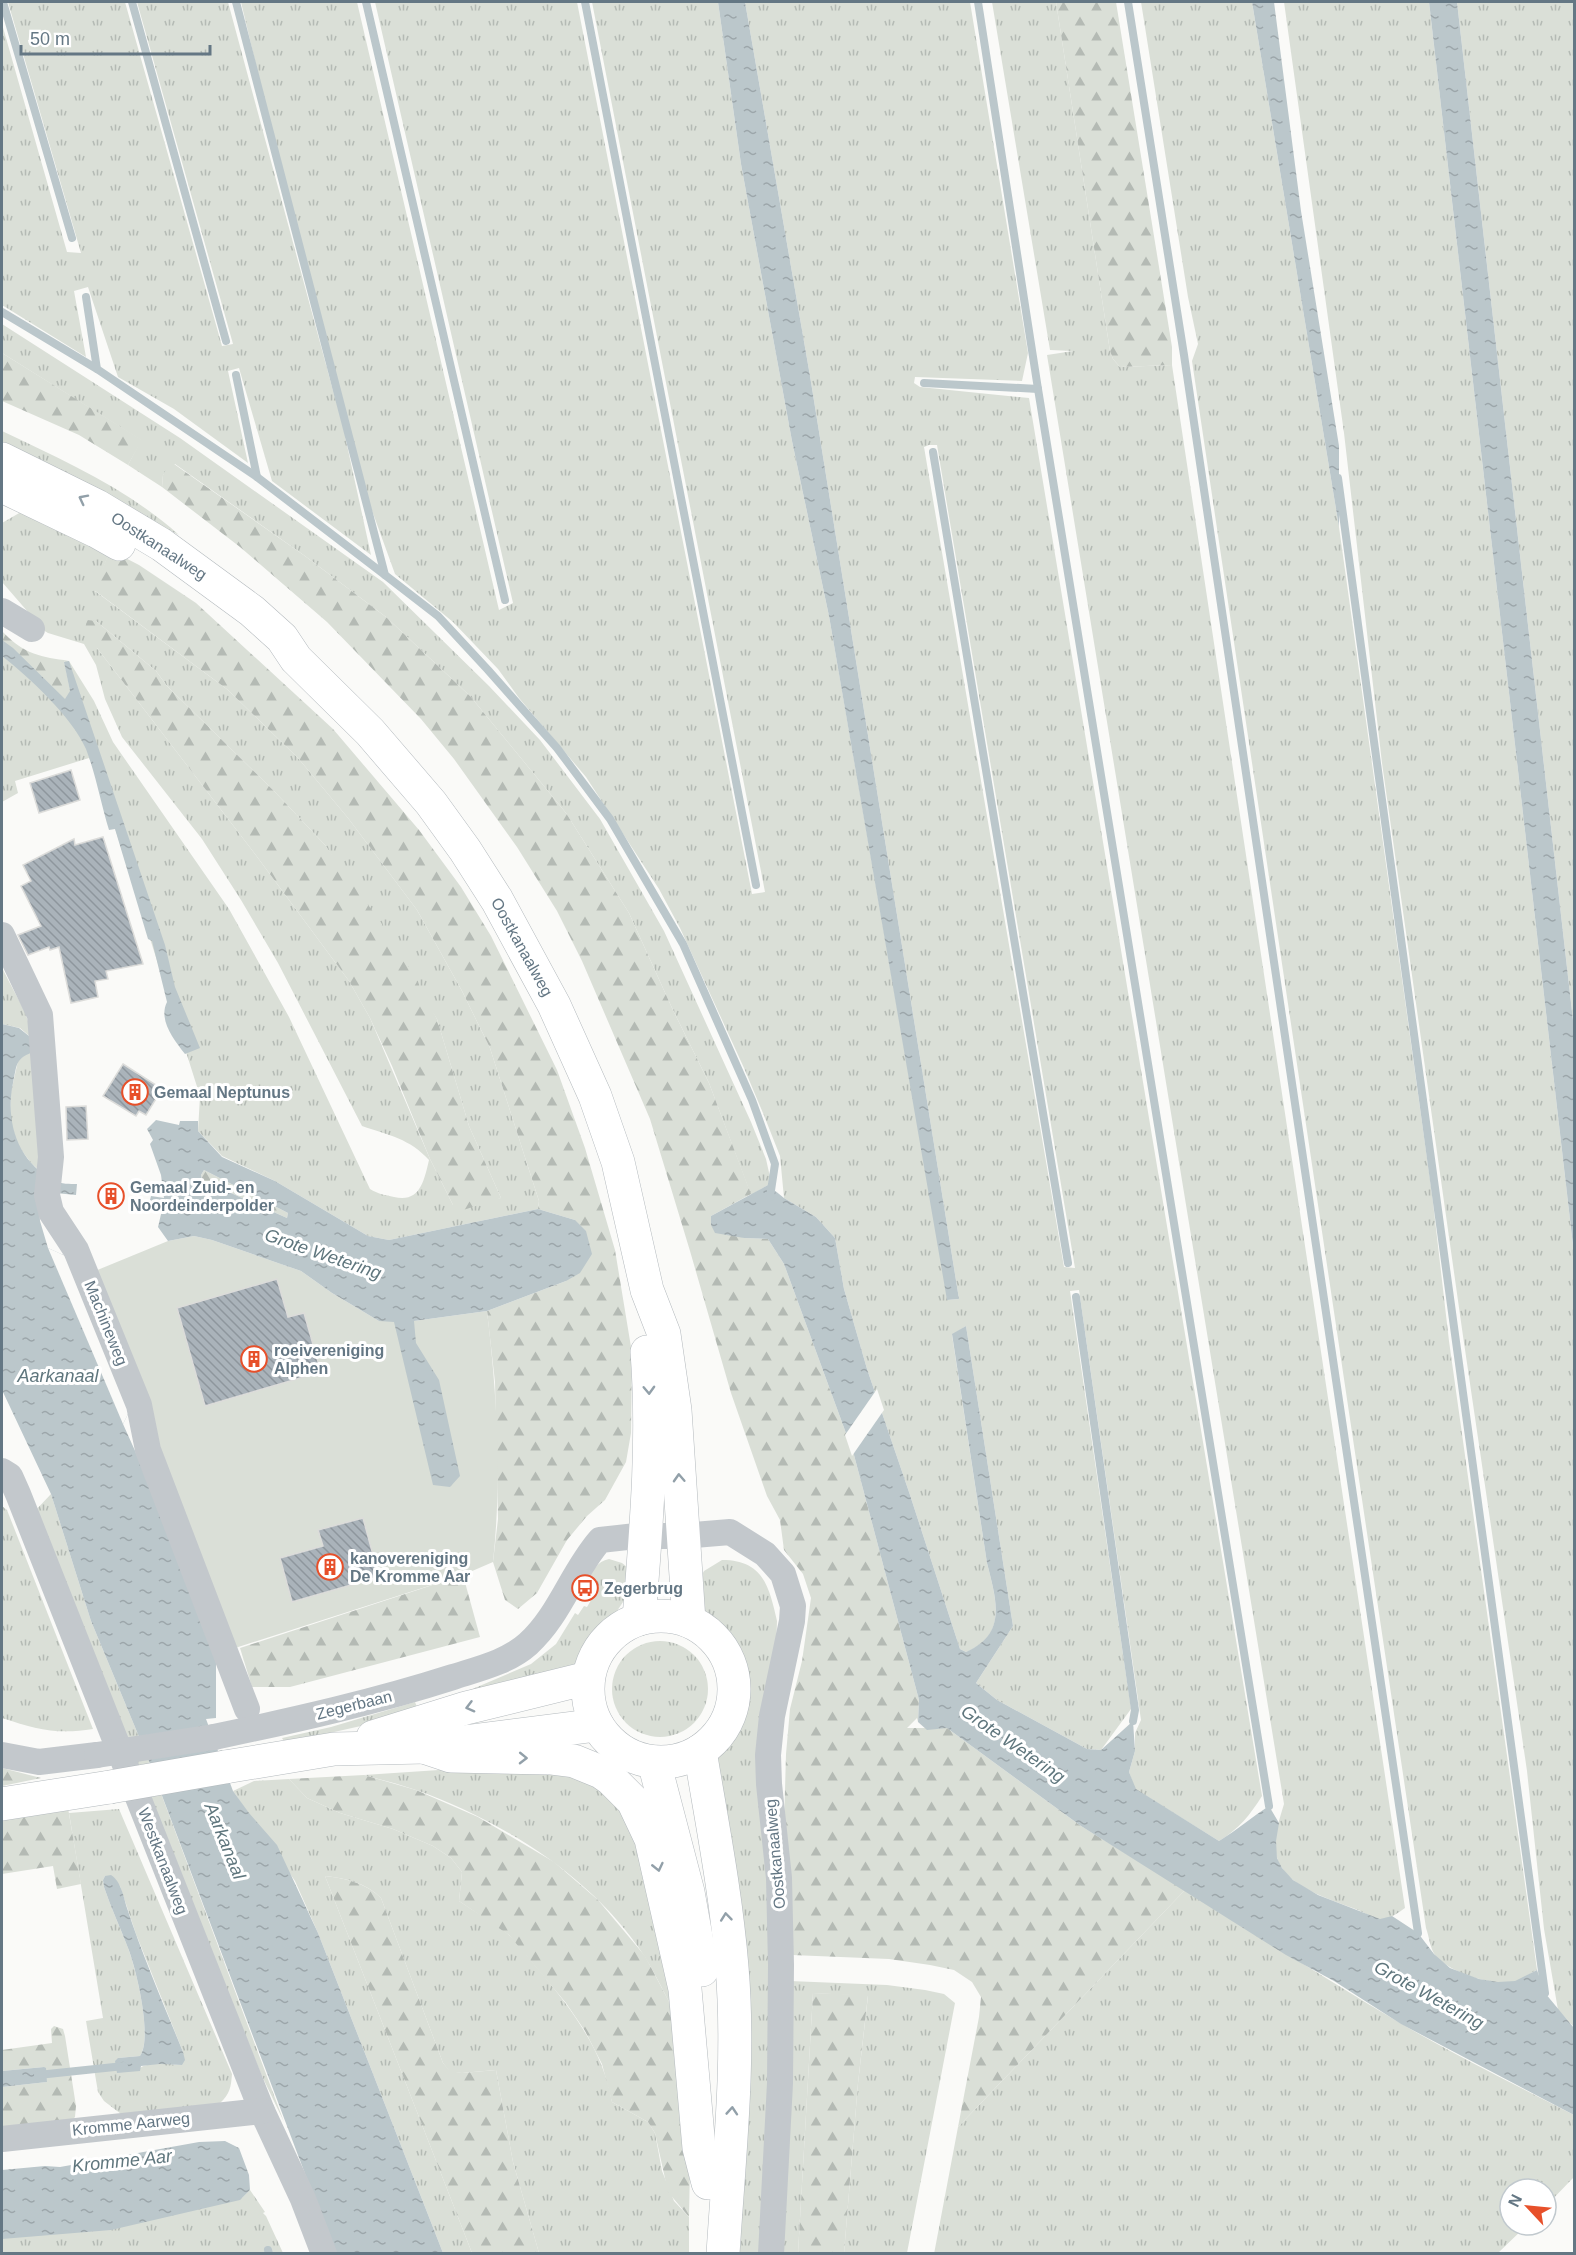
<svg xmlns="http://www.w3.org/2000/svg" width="1576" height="2255" font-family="Arial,sans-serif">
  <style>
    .grass { fill: url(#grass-tufts); fill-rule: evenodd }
    .forest { fill: url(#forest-firs) }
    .garden { fill: #dadfd7 }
    .water { fill: url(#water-ripples); fill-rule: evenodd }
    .pier { fill: #fafaf8 }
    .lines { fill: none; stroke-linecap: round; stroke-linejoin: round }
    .stream { stroke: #bbc7cb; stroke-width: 8 }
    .building { fill: url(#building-back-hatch); stroke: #dcdcda; stroke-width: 1.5 }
    .major-casing { stroke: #b4babe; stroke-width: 34 }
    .minor { stroke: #c3c8cc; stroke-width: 26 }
    .major { stroke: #fff; stroke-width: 33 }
    .major-bridge-casing { stroke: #b4babe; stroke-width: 34; stroke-linecap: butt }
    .minor-bridge { stroke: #c3c8cc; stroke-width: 26 }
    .major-bridge { stroke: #fff; stroke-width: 33 }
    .oneway { stroke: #92a0a9 }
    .labels { text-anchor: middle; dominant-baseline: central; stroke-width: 6; stroke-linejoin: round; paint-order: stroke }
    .street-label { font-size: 16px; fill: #647784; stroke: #fff }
    .poi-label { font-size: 16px; font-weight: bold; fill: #647784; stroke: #fff; text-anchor: start }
    .water-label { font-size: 18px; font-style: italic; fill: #5f767d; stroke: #fff }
  </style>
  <defs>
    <pattern id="grass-tufts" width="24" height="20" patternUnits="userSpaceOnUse" patternTransform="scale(1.5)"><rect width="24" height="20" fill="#dadfd7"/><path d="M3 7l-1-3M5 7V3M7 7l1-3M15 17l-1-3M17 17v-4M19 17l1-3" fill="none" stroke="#b4bab4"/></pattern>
    <pattern id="forest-firs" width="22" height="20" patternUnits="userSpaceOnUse" patternTransform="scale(1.5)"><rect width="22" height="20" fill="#dadfd7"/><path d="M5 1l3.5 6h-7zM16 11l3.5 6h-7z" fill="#b4bab4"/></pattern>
    <pattern id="water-ripples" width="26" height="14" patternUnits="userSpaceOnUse" patternTransform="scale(1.5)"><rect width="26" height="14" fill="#bbc7cb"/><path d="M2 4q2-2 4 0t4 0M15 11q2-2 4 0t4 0" fill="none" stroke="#9ca6aa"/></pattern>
    <pattern id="building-back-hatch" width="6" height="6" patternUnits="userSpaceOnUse" patternTransform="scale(1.5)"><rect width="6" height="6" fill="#aab3ba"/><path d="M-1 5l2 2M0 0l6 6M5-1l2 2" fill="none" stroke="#8e969d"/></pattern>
  </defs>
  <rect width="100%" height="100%" fill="#fafaf8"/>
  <g class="grass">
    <path d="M 8,2 L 125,2 L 222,346 L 233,344 L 137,2 L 228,2 L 335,398 L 241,2 L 357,2 L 499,610 L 513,603 L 375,2 L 577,2 L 752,894 L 765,892 L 592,2 L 718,2 L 741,164 L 792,441 L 829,616 L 948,1300 L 959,1299 L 810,376 L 745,2 L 970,2 L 1028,353 L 1022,381 L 915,377 L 914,383 L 920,387 L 1029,398 L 1262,1796 C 1250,1815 1239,1829 1219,1841 L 1135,1789 L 1129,1772 L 1135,1751 L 1135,1733 L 1141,1720 L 1079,1290 L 1070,1291 L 1131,1709 L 1101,1750 L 1087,1749 L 997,1700 L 976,1683 L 1013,1626 L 966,1326 L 952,1335 L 987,1563 C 996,1599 1008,1635 966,1652 L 960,1649 L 910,1495 L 867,1369 L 844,1289 L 835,1238 L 816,1217 L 784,1198 L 780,1156 L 765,1118 L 744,1068 L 680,928 L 659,889 L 586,777 L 519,698 L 498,669 L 453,622 L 395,574 L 345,436 L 371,555 L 272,481 L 239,368 L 228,371 L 248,463 L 174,409 L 118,377 L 88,287 L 74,291 L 86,357 L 2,305 L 2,24 L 67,252 L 81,253 ZM 929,445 L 937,445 L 1075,1268 L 1064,1267 L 924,447 Z"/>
    <path d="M 992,2 L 1056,2 L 1110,351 L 1113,359 L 1120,367 L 1172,365 L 1405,1908 C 1398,1913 1389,1920 1380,1919 C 1373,1918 1365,1913 1358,1910 C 1335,1901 1296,1890 1282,1868 C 1269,1849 1278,1824 1284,1804 L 1047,355 L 1073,351 L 1050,350 Z"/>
    <path d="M 1141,2 L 1252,2 L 1339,527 L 1432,1194 L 1449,1341 L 1537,1970 C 1530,1973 1523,1979 1516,1981 C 1495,1988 1448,1972 1435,1955 C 1430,1948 1429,1936 1426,1928 L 1192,361 L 1198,344 L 1188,297 Z"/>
    <polygon points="1284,2 1429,2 1574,1254 1574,2027 1558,2010 1544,1929 1527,1771 1463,1336 1382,763 1344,433"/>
    <polygon points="1457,2 1574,2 1574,1029"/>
    <polygon points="2,324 180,438 383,582 489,686 540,740 600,819 664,931 751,1122 766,1159 770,1177 768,1185 751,1195 709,1083 672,1008 629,913 566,813 470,696 386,617 305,556 175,464 163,475 162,487 128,465 141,440 2,353"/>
    <path d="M 2,431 C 63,460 128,489 179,535 L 97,493 L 2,453 Z"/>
    <path d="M 21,512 L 110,550 L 95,591 L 228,690 L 298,758 L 348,818 L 417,910 L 462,991 L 490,1048 L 539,1201 L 538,1209 L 389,1240 L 368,1236 L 275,1181 L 222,1156 L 198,1131 L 200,1096 L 99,778 L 89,758 L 15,781 L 18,793 L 2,802 L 2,656 L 74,710 L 64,660 L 69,661 L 94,701 L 113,742 L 229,909 L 289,1017 L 370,1189 C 378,1194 385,1195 394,1197 C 420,1203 424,1181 429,1160 C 410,1139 389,1135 362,1126 L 278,963 L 241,900 L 202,839 L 122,737 L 105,699 L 96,665 L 84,644 L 48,633 L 38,627 L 28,612 L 2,582 L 2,523 ZM 96,621 L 156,671 L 167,686 L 274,791 L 325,845 L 437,1019 L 469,1126 L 501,1198 L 453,1205 L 430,1159 L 370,1018 L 349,981 L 255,854 L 97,648 Z"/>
    <polygon points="2,968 25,1012 34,1040 20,1028 2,1024"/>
    <polygon points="34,1052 40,1171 31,1163 17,1144 10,1118 11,1092 18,1061 24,1055"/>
    <polygon points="51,1494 91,1621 147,1756 284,2122 261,2074 34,1512"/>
    <path d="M 2,1506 L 7,1510 L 93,1729 C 57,1735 35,1729 2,1718 Z"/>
    <path d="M 609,1559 L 622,1563 L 627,1567 L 627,1596 L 609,1623 L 599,1632 L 575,1667 L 419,1713 L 285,1743 L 282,1738 L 331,1727 L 415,1702 L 417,1707 L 463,1693 L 531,1664 L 556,1644 L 575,1613 L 578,1615 L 584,1606 L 587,1607 L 594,1595 L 587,1590 L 590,1583 L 586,1581 C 592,1572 597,1561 609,1559 Z"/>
    <path d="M 722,1560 C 763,1560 769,1586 777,1621 L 768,1903 L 770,2014 L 762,2253 L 731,2253 L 716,1769 L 718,1758 L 740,1712 L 743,1685 L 737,1658 L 731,1645 L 703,1615 L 700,1578 L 704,1571 Z"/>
    <circle cx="660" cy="1689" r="48"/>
    <path d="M 484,1767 L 554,1768 L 605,1792 L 636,1830 L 675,2013 C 665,1995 656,1975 645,1957 C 594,1878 503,1821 416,1790 C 399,1784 381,1780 364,1775 Z"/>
    <path d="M 289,1779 L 307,1798 L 340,1813 L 393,1829 L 433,1846 L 451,1858 L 462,1872 L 459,1901 C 475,1912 494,1922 509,1935 C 520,1945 529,1959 539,1970 C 572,2010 603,2050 612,2102 L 648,2122 L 655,2133 L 662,2171 L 674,2201 L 689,2217 L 689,2253 L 539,2253 L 513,2162 L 496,2070 L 462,2073 L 450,2072 L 443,2063 L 381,1898 C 366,1883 346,1878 325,1876 L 472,2253 L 443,2253 L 318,1933 L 295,1881 L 233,1791 L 254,1781 Z"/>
    <path d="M 119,1809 L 232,2074 C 231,2087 230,2094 220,2103 L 121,2114 L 104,2101 L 98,2092 L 86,2021 L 103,2018 L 69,1813 ZM 105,1876 L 120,1886 L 136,1934 L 183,2052 L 182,2065 C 169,2065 151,2061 140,2068 L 118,2058 L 140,2056 C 153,2037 136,1969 128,1948 C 120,1927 111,1908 104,1887 L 103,1880 Z"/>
    <path d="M 1185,1890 C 1257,1935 1328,1980 1400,2023 C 1456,2056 1516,2085 1574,2115 L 1574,2177 L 1546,2206 L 1546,2189 L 1510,2189 L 1510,2225 L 1527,2225 L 1498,2253 L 934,2254 L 958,2127 Z"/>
    <polygon points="790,1981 887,1985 925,1990 944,1994 955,2003 907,2253 844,2253 858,2083 868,1996 813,1993 798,2253 774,2254"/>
    <polygon points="250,2190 265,2212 263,2213 266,2216 283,2253 2,2254 2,2227 242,2198"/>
  </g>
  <g class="forest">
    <polygon points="1056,2 1116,2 1172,347 1172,365 1120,367 1113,359 1110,351"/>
    <polygon points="2,353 142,440 128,465 79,435 2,401"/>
    <polygon points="174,464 305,556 386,617 470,696 566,813 629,913 672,1008 709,1083 751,1194 711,1216 744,1238 768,1239 784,1264 854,1455 919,1700 918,1722 917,1718 907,1728 947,1728 1081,1826 1185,1890 958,2127 979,2017 981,1997 972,1982 954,1970 930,1965 889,1959 792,1955 784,1826 786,1754 790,1709 802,1661 811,1598 803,1574 784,1550 780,1520 767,1496 731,1393 690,1251 650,1119 582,961 557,911 517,847 454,759 421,719 327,622 240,547 162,487 163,475 168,466"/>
    <polygon points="110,550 139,565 196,603 333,729 419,830 461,887 491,936 557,1070 585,1148 615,1250 632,1353 631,1433 626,1462 605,1500 587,1516 567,1540 537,1593 518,1609 505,1600 493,1562 498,1519 495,1382 487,1311 566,1281 575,1220 538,1209 539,1201 490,1048 462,991 417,910 348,818 298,758 228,690 94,590"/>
    <polygon points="87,620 96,621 156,671 167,686 274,791 325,845 397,945 437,1019 469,1126 501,1198 460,1211 453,1205 430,1159 392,1066 370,1018 349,981 255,854 97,648 85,629"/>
    <path d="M 2,631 C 20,651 38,657 64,660 L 74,711 L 2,656 Z"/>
    <polygon points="204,1170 288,1213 287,1218 202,1180 201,1175"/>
    <polygon points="463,1575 480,1637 290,1687 252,1687 240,1648"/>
    <polygon points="2,1768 41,1778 2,1786"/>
    <polygon points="364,1775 416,1790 478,1817 554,1862 598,1900 645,1956 675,2013 691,2117 689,2217 668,2192 655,2133 648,2122 612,2102 602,2064 585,2031 566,2003 509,1935 459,1901 462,1872 451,1858 433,1846 393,1829 340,1813 307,1798 289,1779"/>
    <polygon points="68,1808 81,1884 57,1889 53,1866 2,1874 2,1820"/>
    <path d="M 325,1876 C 345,1878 366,1883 381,1898 L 443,2063 L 450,2071 L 462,2073 L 496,2070 L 513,2162 L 539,2253 L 472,2253 Z"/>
    <polygon points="813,1993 868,1995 858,2083 844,2253 798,2253"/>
    <polygon points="54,2026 63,2029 65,2036 76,2106 75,2117 71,2122 2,2131 2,2087 47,2082 44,2067 2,2071 2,2050 52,2043 51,2029"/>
  </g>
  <path class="garden" d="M 194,1236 L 212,1240 L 301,1271 L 332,1293 L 379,1321 L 414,1321 L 487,1311 C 497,1394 502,1479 493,1562 L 463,1575 L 232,1649 L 95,1271 L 168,1241 Z"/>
  <g class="water">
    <polygon points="718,2 745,2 810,376 959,1299 947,1300 829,616 792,441 741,164"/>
    <polygon points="1252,2 1274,2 1301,211 1339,446 1339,527"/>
    <polygon points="1429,2 1457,2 1574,1029 1574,1254"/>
    <path d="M 2,640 L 13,648 L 65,699 L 70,691 L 64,662 L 69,661 L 165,945 L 175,987 L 200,1048 L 185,1054 C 174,1040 158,1020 167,1002 L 152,941 L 148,939 L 115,829 L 109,830 C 101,804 96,775 86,749 C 72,717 29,677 2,656 Z"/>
    <path d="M 2,1024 L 19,1028 L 34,1040 L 34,1052 C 15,1058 17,1065 13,1083 C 5,1121 17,1162 55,1181 C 61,1184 70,1184 77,1184 L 76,1195 L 55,1193 L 39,1203 L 40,1221 L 48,1248 L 70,1258 L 132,1406 L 123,1424 L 193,1580 L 216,1659 L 216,1718 L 206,1719 L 233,1791 L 249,1813 L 277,1845 L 318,1933 L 443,2253 L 335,2253 L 147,1756 L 91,1621 L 51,1494 L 2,1390 Z"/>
    <path d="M 156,1120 L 179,1125 L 180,1121 L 198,1121 L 198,1131 L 222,1157 L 275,1181 L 368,1236 L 389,1240 L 538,1209 L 575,1220 L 586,1231 L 592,1254 L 580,1273 L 566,1281 L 487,1311 L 414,1321 L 416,1343 L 439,1380 L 460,1476 L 450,1487 L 433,1485 L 394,1322 L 379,1321 L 332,1293 L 301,1271 L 212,1240 L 194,1236 L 168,1241 L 158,1227 L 162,1210 L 148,1208 L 151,1196 L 164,1198 L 161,1175 L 150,1144 L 153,1140 L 147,1129 ZM 204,1170 L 288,1213 L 287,1218 L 202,1180 L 201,1175 Z"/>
    <path d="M 768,1185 L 784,1198 L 816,1217 L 835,1238 L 844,1289 L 867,1369 L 910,1495 L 960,1649 L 966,1652 C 1008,1634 996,1599 987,1563 L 952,1334 L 966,1326 L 1013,1626 L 976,1683 L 997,1700 L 1087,1749 L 1101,1750 L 1133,1721 L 1135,1751 L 1129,1772 L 1136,1789 L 1219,1841 C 1237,1830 1252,1817 1269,1806 L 1279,1823 L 1276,1841 L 1277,1858 L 1282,1868 L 1293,1880 L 1318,1895 L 1380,1919 L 1392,1916 L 1418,1933 L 1434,1954 L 1450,1968 L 1479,1979 L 1498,1982 L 1515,1981 L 1537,1970 L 1545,1993 L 1574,2028 L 1574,2115 L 1401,2024 L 1334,1981 L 1286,1955 L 1081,1826 L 947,1728 L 927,1730 L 918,1722 L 919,1700 L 854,1455 L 784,1264 L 768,1239 L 744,1238 L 715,1233 L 711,1225 L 711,1216 Z"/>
    <path d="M 111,1875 C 121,1881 124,1898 127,1908 C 143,1957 164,2005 183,2052 L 185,2060 L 182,2065 L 160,2064 L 141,2066 L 140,2071 L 117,2073 L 115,2061 L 118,2058 L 140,2056 C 153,2038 136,1968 128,1948 C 120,1927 111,1908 104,1887 L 103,1880 L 105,1876 Z"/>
    <polygon points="44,2067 46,2068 47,2082 2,2087 2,2071"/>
    <polygon points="225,2141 239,2148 249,2175 250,2190 240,2200 111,2230 2,2239 2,2170 45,2166 60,2167 199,2142"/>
  </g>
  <g class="pier">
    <polygon points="48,1248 70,1258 132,1406 123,1424"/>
    <polygon points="877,1389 884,1410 852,1456 845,1435"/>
  </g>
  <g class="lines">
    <g class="stream">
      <polyline points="3,2 72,238"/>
      <polyline points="132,2 226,341"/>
      <polyline points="236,2 385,575 438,616 488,670 557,748 610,819 683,944 752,1100 775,1164 770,1197"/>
      <polyline points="366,2 505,600"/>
      <polyline points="585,2 756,885"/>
      <polyline points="978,2 1038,389 1269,1806"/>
      <polyline points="1128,2 1184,355 1418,1933"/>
      <polyline points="86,297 97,369 257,477 385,575"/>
      <polyline points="2,312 97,369"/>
      <polyline points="236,375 257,477"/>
      <polyline points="924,383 1038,389"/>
      <polyline points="933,452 1068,1263"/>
      <polyline points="1338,478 1545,1993"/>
      <polyline points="1076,1297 1135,1710 1133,1721"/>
      <polyline points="38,2075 124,2066"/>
      <polyline points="268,2250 269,2254"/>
    </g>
  </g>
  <g class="building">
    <polygon points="71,770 80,800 39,813 30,783"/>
    <polygon points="103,837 143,964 106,971 108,979 95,981 98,997 71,1003 59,947 50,950 49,947 28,955 18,935 41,926 21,886 31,881 23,865 74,839 75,845"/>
    <polygon points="123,1064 162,1089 146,1115 139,1111 136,1116 103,1096"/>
    <polygon points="86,1106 88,1139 67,1140 66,1107"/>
    <polygon points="277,1279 288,1317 304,1313 321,1372 205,1406 177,1308"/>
    <polygon points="363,1518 379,1577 292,1602 280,1558 323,1546 318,1530"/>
  </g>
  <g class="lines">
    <g class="major-casing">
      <g id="major">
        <polyline points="2,459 97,506 162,545 252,611 282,638 296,659 370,732 431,803 465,850 497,900 554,1005 595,1096 618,1162 647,1290 664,1334 675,1410 689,1621"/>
        <polyline points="2,486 96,531 119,544"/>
        <circle cx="661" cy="1689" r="73"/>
        <path d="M 639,1619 C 646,1530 654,1441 647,1352"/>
        <polyline points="373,1737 466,1708 588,1678"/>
        <polyline points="424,1747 451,1756 550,1758 574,1761 601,1772 611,1779 633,1801 651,1839 685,1989 699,2148 708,2183"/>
        <path d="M 700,1751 C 712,1823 726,1894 732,1967 C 740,2062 729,2158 723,2254"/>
        <polyline points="654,1762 688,1892 702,1970"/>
        <polyline points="225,1767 334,1749 424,1747 597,1725"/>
        <polyline points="2,1804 110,1787"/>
      </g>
    </g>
    <g class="minor">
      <polyline points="2,611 32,629"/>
      <polyline points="2,935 40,1015 51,1157 47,1195 51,1212 76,1250 139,1405 148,1450 247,1709"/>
      <polyline points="2,1471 10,1476 18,1494 262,2111 303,2199 324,2254"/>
      <path d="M 214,1737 C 295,1720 375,1702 453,1677 C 478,1669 508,1662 528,1644 C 560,1615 572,1572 600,1540 L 636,1536 L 682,1536 L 730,1532 L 765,1554 L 783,1574 L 793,1606 L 792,1621 L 772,1716 L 768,1755 L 769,1784 L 779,1878 L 781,1965 L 780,2083 L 771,2254"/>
      <polyline points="2,1755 39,1762 97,1755"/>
      <polyline points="2,2139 262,2111"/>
    </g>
    <use href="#major" class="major"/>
    <g class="major-bridge-casing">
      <polyline id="major-bridge" points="110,1787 225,1767"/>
    </g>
    <polyline class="minor-bridge" points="97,1755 214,1737"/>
    <use href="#major-bridge" class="major-bridge"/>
  </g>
  <defs><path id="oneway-chevron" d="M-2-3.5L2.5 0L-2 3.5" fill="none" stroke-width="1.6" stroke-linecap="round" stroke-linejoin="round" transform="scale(1.5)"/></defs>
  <g class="oneway">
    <use href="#oneway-chevron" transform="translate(83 499) rotate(-153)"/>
    <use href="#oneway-chevron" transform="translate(649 1390) rotate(88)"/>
    <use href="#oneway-chevron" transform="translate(679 1478) rotate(-93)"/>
    <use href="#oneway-chevron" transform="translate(470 1707) rotate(165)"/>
    <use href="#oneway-chevron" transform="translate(523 1758) rotate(1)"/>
    <use href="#oneway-chevron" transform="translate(658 1867) rotate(77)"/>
    <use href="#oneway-chevron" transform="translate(726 1917) rotate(-96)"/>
    <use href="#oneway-chevron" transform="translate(732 2111) rotate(-86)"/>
  </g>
  <defs>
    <g id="building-ring" transform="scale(1.35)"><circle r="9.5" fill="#fff" stroke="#e7502a" stroke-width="1.5"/><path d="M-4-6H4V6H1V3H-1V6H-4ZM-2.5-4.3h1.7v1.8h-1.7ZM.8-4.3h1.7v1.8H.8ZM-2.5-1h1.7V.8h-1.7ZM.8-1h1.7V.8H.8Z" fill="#e7502a"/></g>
    <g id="bus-ring" transform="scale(1.35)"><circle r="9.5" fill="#fff" stroke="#e7502a" stroke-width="1.5"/><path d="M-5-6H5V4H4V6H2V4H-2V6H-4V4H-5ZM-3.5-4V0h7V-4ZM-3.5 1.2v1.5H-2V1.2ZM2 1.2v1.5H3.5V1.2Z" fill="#e7502a"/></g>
  </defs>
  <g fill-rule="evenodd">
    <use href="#building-ring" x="135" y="1092"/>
    <use href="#building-ring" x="111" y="1196"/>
    <use href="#building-ring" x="254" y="1359"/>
    <use href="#building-ring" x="330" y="1567"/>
    <use href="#bus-ring" x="585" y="1588"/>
  </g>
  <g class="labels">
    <g class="street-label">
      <text transform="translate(159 546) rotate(33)">Oostkanaalweg</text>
      <text transform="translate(522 947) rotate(61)">Oostkanaalweg</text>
      <text transform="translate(106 1323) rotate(68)">Machineweg</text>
      <text transform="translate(354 1705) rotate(-14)">Zegerbaan</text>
      <text transform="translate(775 1854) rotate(-95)">Oostkanaalweg</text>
      <text transform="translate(163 1861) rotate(69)">Westkanaalweg</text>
      <text transform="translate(131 2124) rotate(-6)">Kromme Aarweg</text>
    </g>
    <g class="poi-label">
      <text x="154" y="1092">Gemaal Neptunus</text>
      <text x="130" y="1187">Gemaal Zuid- en<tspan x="130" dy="18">Noordeinderpolder</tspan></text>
      <text x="274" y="1350">roeivereniging<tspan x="274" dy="18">Alphen</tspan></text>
      <text x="350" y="1558">kanovereniging<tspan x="350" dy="18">De Kromme Aar</tspan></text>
      <text x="604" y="1588">Zegerbrug</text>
    </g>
    <g class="water-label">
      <text transform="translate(323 1254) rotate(19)">Grote Wetering</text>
      <text x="58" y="1376">Aarkanaal</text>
      <text transform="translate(1013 1744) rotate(35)">Grote Wetering</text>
      <text transform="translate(225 1841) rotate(68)">Aarkanaal</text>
      <text transform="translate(1429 1995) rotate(29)">Grote Wetering</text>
      <text transform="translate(122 2161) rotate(-6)">Kromme Aar</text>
    </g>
  </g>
  <rect width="1576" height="2255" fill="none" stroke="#647784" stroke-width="6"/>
  <g transform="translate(1528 2207) rotate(296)"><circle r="28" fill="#ffffff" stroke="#c1c9ce" stroke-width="1.5"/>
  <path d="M0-4.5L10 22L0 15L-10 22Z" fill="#e7502a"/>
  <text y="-9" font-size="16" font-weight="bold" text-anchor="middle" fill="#647784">N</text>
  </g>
  <path d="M21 45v9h189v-9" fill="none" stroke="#647784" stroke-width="3"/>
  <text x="30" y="45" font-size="18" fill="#647784" stroke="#ffffff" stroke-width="4.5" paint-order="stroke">50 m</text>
</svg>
